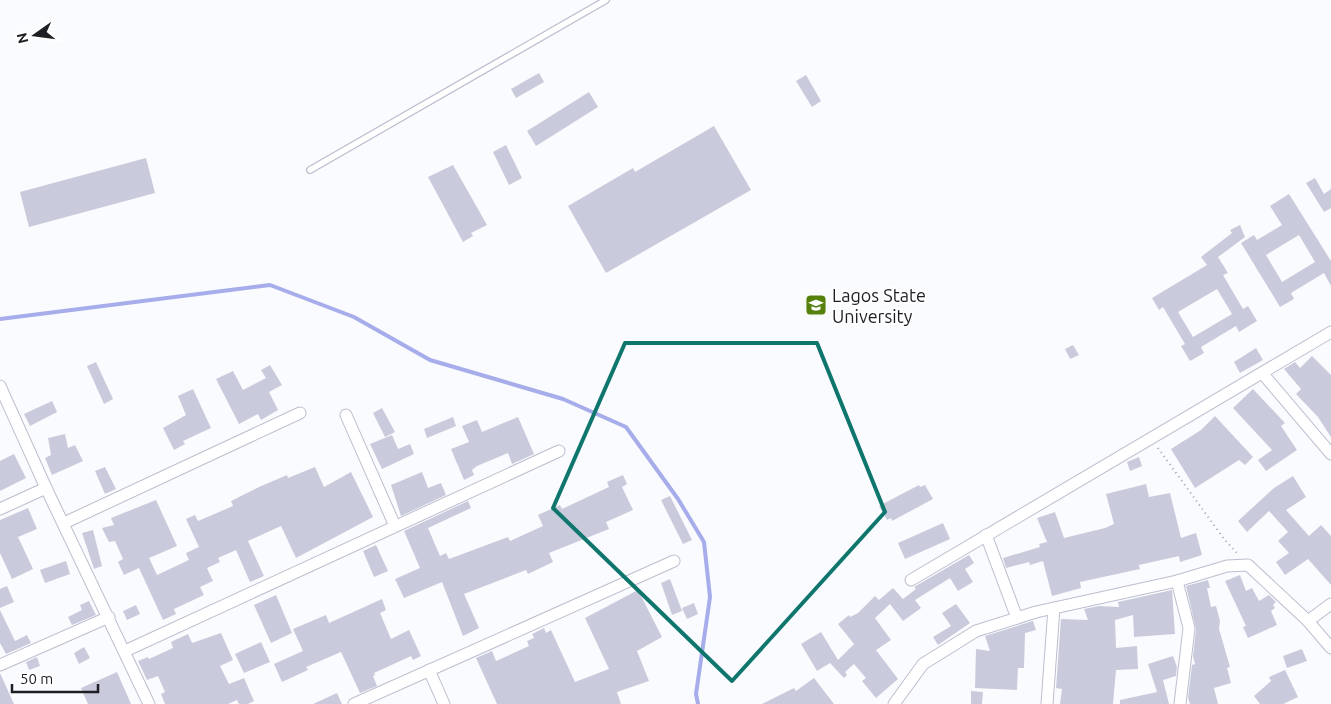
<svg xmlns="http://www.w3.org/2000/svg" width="1331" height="704" font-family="Ubuntu,sans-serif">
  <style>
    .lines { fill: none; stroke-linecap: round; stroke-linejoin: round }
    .stream { stroke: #a7acea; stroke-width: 4 }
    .building { fill: #c9cbdc; fill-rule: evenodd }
    .service-casing { stroke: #bcbecf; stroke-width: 8 }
    .minor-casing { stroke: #bcbecf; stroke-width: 13 }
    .path { stroke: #a0a1a5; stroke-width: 2; stroke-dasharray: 1 4; stroke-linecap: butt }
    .service { stroke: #fff; stroke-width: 5.5 }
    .minor { stroke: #fff; stroke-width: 11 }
    .marked { fill: none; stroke: #0f766e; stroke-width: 4; stroke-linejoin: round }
    .labels { text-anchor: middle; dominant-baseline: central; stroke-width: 4; stroke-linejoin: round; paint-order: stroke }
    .poi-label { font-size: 18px; fill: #1e1f25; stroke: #fff; text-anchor: start }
  </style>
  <rect width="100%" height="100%" fill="#fafbfe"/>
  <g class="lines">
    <polyline class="stream" points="0,319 270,285 354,317 430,360 563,399 626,427 678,499 704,542 710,597 696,694 698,704"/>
  </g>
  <g class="building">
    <polygon points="539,73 544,82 516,98 511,89"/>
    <polygon points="806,75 821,101 812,107 796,81"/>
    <polygon points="589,92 598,107 536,146 527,131"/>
    <polygon points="714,126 751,190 606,273 568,206 633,168 635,172"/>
    <polygon points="506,145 522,178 509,185 493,152"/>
    <polygon points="146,158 155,193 29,227 20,192"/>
    <polygon points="453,165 487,225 471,233 473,236 463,242 428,177"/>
    <polygon points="1315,178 1324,194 1331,189 1331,208 1324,212 1306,183"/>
    <path d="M 1289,194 L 1331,261 L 1331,286 L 1324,273 L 1291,293 L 1294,299 L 1280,307 L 1241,243 L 1254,235 L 1257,240 L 1282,225 L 1270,206 ZM 1299,235 L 1315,262 L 1282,282 L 1266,255 Z"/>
    <path d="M 1240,225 L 1245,237 L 1218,257 L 1228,273 L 1223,275 L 1243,309 L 1248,306 L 1257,321 L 1239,332 L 1236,326 L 1201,347 L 1204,353 L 1190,361 L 1181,346 L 1185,344 L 1163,307 L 1159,310 L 1152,298 L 1207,265 L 1201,257 L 1232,233 L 1230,230 ZM 1217,289 L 1232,314 L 1193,337 L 1178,312 Z"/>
    <polygon points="1073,345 1079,355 1070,359 1065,349"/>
    <polygon points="1256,348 1263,360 1240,373 1234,362"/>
    <polygon points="1312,356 1331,375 1331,437 1318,417 1296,394 1301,389 1284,369 1295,362 1300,368"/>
    <polygon points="96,362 113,399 104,404 87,366"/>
    <polygon points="270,365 282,385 269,392 278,410 261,420 258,414 239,424 216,379 233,371 243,390 266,378 261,370"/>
    <polygon points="193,389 211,428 183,441 185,444 174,450 163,428 186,415 178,396"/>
    <polygon points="1253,389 1285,423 1281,426 1297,450 1266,471 1258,460 1272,450 1233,408"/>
    <polygon points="52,401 57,412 30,426 24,414"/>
    <polygon points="382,408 395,432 385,437 373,413"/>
    <polygon points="1215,416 1253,457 1245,465 1239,460 1195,488 1171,449 1201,430"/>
    <polygon points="453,417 456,426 427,438 424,429"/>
    <polygon points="518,417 534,454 512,464 508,453 477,466 472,470 474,475 464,480 451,449 469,442 462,426 477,420 482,432"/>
    <polygon points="65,434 68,448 75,445 83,461 52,475 45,458 51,455 48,438"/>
    <polygon points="392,435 398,449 410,444 414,454 382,469 370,444"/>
    <polygon points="14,454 26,478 0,491 0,461"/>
    <polygon points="1139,457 1142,466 1130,471 1127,462"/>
    <polygon points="105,467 116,489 105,494 95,471"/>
    <polygon points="315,467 324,487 351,472 373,517 296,558 281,526 248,541 264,576 250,582 236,550 218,558 220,562 207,568 213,581 200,587 204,595 174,609 176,614 163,620 139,568 124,575 118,562 123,559 115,541 109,542 102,528 114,525 111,518 156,500 177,546 149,558 157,575 189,560 186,553 199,547 186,519 195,515 198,521 233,506 231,501 259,487 287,475 288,478"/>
    <polygon points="422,472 428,488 441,483 446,495 401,516 391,485"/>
    <polygon points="623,475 627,484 622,487 633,510 606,522 609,529 549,553 553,562 528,574 526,570 464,594 479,628 463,636 442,582 404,598 395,579 420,568 404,531 468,501 471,508 428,528 440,556 446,553 449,559 508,537 510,541 543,526 538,515 560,505 562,509 609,487 607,482"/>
    <polygon points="1293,476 1306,497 1286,510 1309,536 1321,525 1331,536 1331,585 1308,559 1285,575 1276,562 1289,553 1278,541 1288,532 1269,511 1247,532 1238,521 1274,488"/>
    <polygon points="1146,484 1149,497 1170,493 1181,538 1196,533 1202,555 1180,562 1179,556 1139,565 1140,569 1080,582 1081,588 1052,596 1043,561 1030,565 1029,562 1006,568 1003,558 1040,547 1039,544 1047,542 1037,518 1055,512 1064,538 1105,528 1114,524 1106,494"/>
    <polygon points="919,485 920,487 925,485 933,499 892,521 891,518 887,520 879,506"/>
    <polygon points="670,496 692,540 683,544 661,500"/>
    <polygon points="28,508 37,529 18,537 33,569 12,579 0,553 0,520"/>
    <polygon points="943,523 950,539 905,559 898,543"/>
    <polygon points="93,530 102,566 94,569 82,533"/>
    <polygon points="376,545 388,571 374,577 363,551"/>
    <polygon points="969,555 974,563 965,569 973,582 958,591 950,578 915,600 921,608 903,621 890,604 875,618 891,640 876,650 898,679 876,698 862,681 866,678 854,664 845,672 847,675 844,678 830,663 817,671 801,644 821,632 838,660 854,644 838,624 849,615 850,617 858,613 875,596 879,600 893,588 903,599 916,589 914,587"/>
    <polygon points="66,561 70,574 45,583 40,570"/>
    <polygon points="1240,575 1246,591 1252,588 1259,601 1269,595 1276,602 1273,605 1275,608 1271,611 1277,625 1248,638 1243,627 1246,626 1225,581"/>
    <polygon points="670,579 682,611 672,615 661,583"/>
    <polygon points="1208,580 1210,588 1207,588 1211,607 1216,606 1220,621 1219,629 1230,667 1227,668 1231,683 1214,688 1218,704 1190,704 1188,698 1192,665 1195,664 1193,656 1196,629 1186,586"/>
    <polygon points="7,586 14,602 0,608 0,589"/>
    <polygon points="638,590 662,637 637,651 649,681 617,692 621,704 497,704 476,658 492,651 496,661 529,646 527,641 534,638 532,634 544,628 546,633 551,630 575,682 609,669 585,618"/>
    <polygon points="1172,590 1175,634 1134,637 1133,615 1115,620 1116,648 1137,646 1138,669 1116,670 1113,704 1060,704 1062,689 1056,688 1061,619 1088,620 1084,609 1099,606 1119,607 1118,602"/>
    <polygon points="276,595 292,633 271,643 254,605"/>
    <polygon points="382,599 386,610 380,613 391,639 409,630 421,656 413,660 411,656 374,673 375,675 373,676 377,686 360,693 341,652 306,667 308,670 282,682 274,664 303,651 293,629 326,615 329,623"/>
    <polygon points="89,601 96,615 72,625 68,617 82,610 80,605"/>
    <polygon points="694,603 698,614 687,619 682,608"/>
    <polygon points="956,604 970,623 938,645 933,637 951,626 942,613"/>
    <polygon points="136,605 140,614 127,620 123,611"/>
    <polygon points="0,610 15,641 27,635 31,643 6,654 0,643"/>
    <polygon points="1033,621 1036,630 1025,633 1024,668 1018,668 1017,690 975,688 976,649 990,651 985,636"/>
    <polygon points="221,633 233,660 220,666 229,684 244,678 254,701 248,704 239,704 237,700 228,704 165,704 161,694 165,692 158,676 147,680 138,661 148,657 149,659 173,648 171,642 188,634 192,643"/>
    <polygon points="261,642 270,662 244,673 235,654"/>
    <polygon points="84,647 90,658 79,664 74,653"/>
    <polygon points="1302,649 1307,661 1287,668 1283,656"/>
    <polygon points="1173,656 1177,667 1176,676 1163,680 1169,704 1120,704 1120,700 1157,692 1148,664"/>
    <polygon points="37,657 40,666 29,670 26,662"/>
    <polygon points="1285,670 1298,697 1283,704 1260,704 1254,696 1271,681 1269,677"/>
    <polygon points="117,672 131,704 88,704 81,688"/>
    <polygon points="0,673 14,704 0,704"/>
    <polygon points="814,678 834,704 762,704 794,688 796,691"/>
    <polygon points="971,691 983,692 982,704 971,704"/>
    <polygon points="337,693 342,704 313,704"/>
  </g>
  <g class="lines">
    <g class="service-casing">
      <polyline id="service" points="310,170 606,0"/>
    </g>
    <g class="minor-casing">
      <g id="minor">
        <polyline points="1263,374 1331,454"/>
        <polyline points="0,386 46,488 149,704"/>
        <polyline points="346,415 395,526"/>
        <polyline points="0,509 46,488"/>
        <polyline points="64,523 300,413"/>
        <polyline points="986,535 1017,618"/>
        <polyline points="911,580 1331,332"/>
        <polyline points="1177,581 1189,628 1180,704"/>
        <polyline points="1308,621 1331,604"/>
        <polyline points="125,651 559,451"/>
        <polyline points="0,665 109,617"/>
        <polyline points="429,670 444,704"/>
        <polyline points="354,704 674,561"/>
        <polyline points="894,704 923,664 976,631 1036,612 1177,581 1227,566 1248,565 1308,621 1331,648"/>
        <polyline points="1047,704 1054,608"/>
      </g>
    </g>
    <polyline class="path" points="1158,448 1224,539 1238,554"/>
    <use href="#service" class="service"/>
    <use href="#minor" class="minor"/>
  </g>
  <path class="marked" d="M 625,343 L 817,343 L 885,512 L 732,681 L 553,508 Z"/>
  <defs>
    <g id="university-square" transform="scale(1.125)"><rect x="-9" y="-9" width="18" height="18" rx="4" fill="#53810c" stroke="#fff"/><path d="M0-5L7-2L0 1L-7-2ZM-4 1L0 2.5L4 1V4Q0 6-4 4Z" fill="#fff"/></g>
  </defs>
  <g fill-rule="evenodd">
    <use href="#university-square" x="816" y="305"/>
  </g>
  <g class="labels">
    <g class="poi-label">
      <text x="832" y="295">Lagos State<tspan x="832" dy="21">University</tspan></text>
    </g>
  </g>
  <g transform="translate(35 35) rotate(256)" stroke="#ffffff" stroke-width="4" paint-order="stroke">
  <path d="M0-4L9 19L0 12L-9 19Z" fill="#1e1f25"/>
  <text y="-8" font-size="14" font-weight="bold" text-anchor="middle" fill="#1e1f25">N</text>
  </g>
  <path d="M12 684v8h86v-8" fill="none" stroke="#1e1f25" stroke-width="2.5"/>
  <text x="20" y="684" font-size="15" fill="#1e1f25" stroke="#ffffff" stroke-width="4" paint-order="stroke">50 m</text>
</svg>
